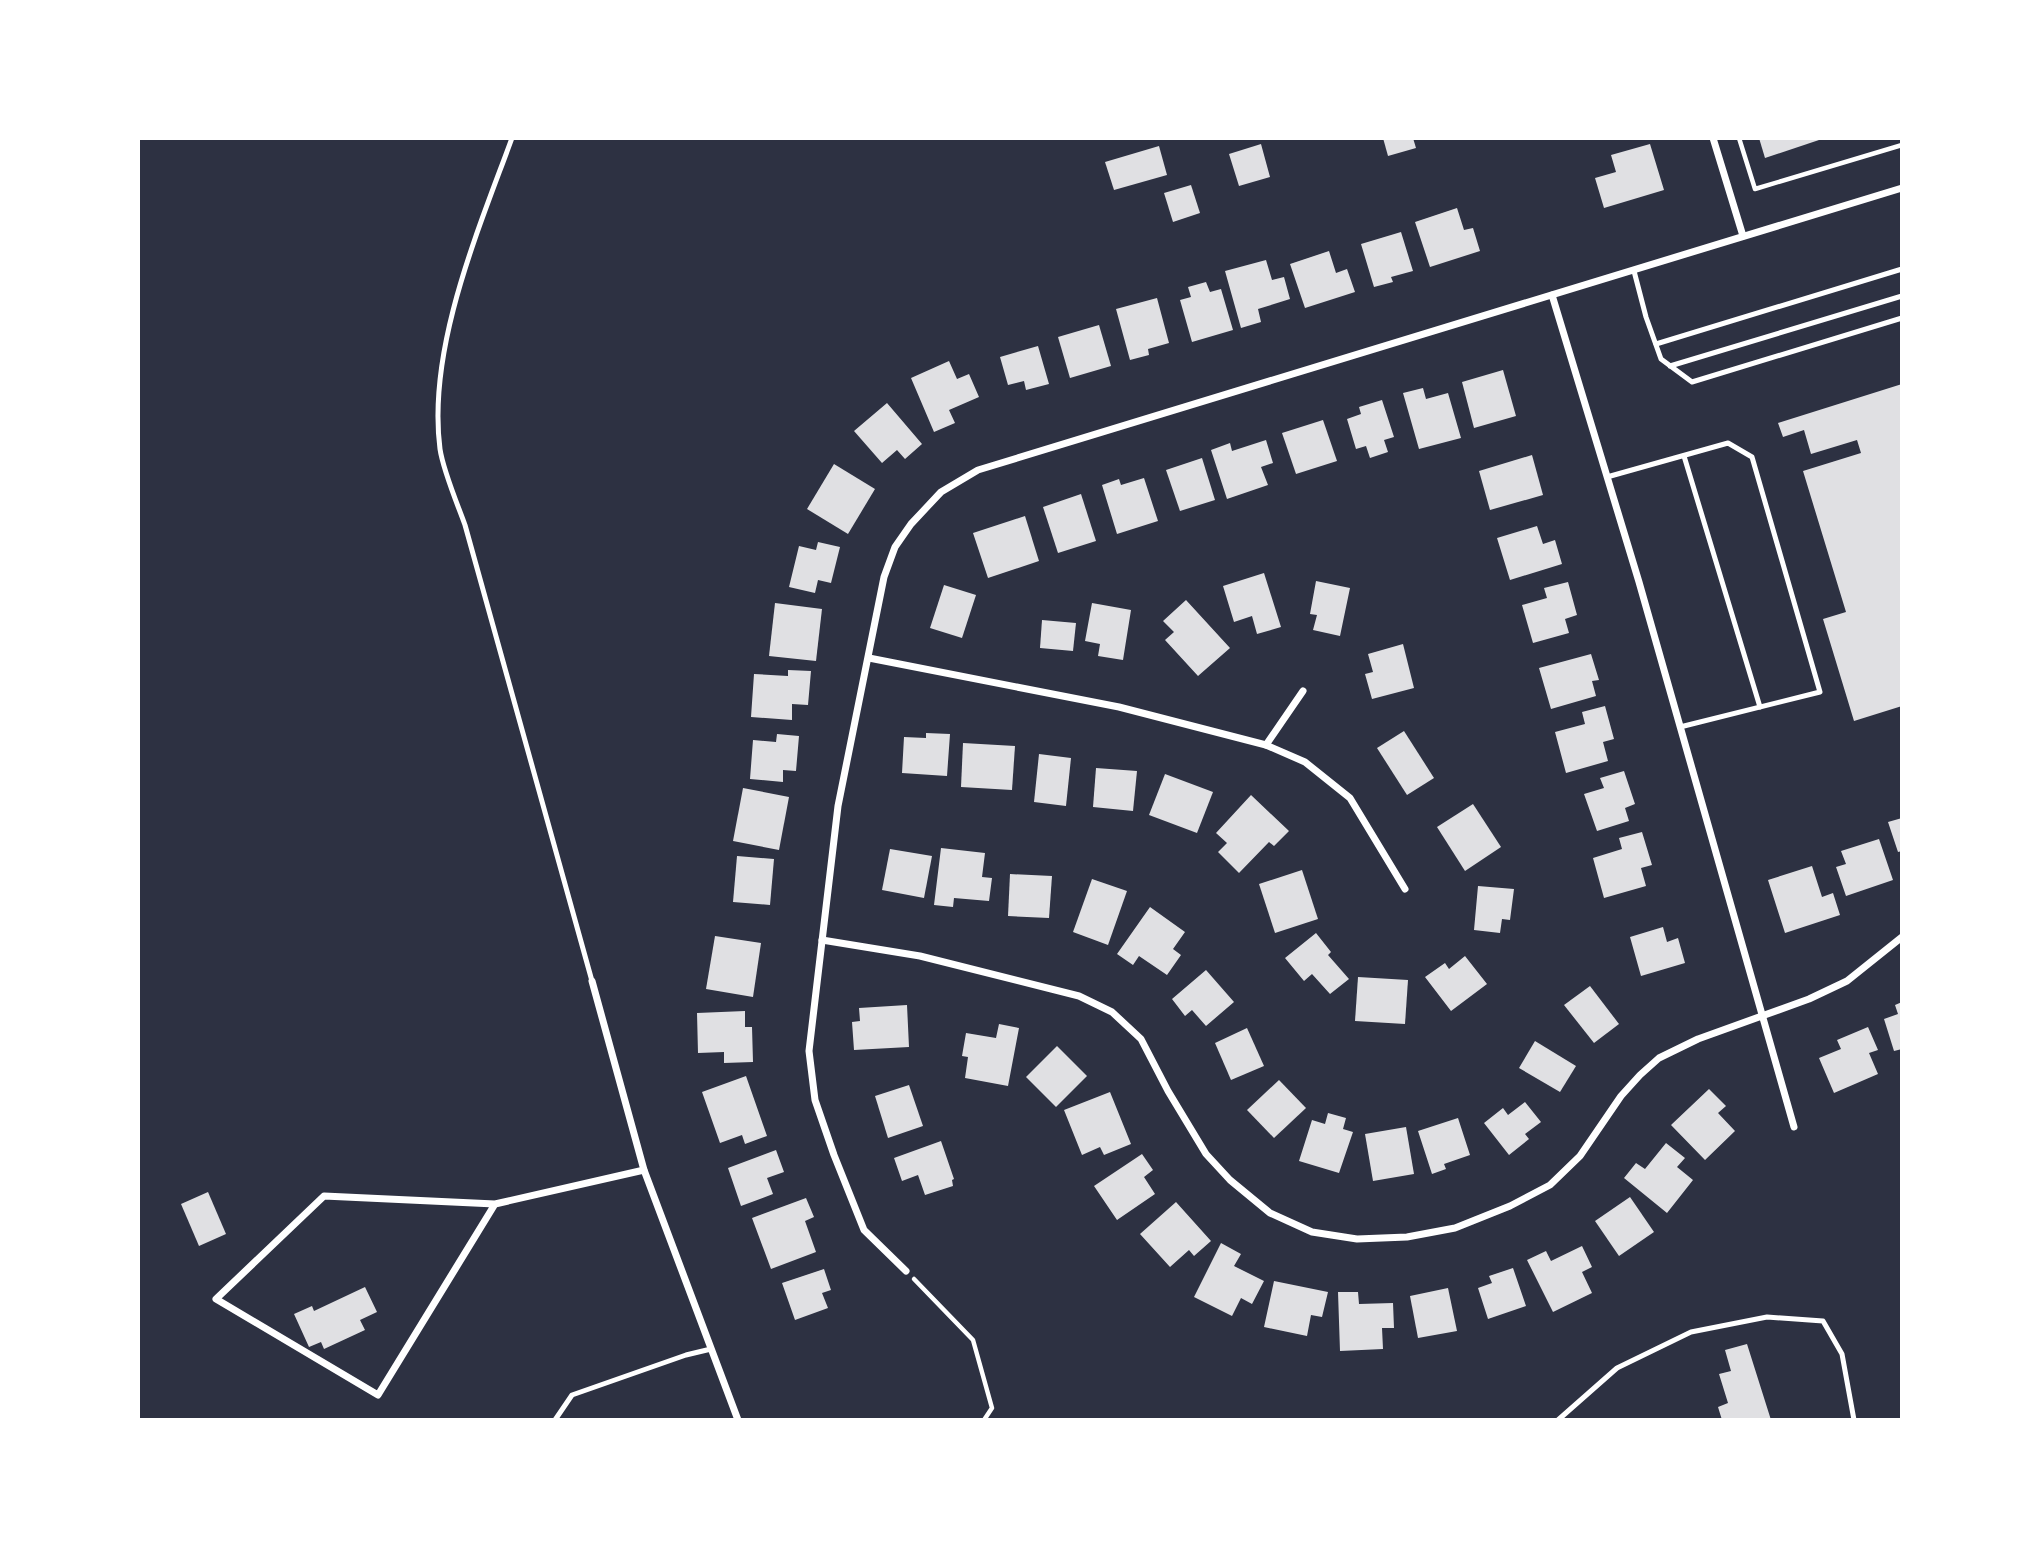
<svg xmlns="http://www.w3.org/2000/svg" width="2040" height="1558" font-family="'Roboto Condensed',sans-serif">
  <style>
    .building { fill: #e0e0e3 }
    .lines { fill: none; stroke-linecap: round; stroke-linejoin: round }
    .path { stroke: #fff; stroke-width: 4.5 }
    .service { stroke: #fff; stroke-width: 5 }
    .minor { stroke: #fff; stroke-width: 7 }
  </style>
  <rect width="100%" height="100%" fill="#2d3142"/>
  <g class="building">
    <polygon points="1383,138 1413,138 1416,148 1388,156"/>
    <polygon points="1759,138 1822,138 1822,139 1765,158"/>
    <polygon points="1261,144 1270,177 1239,186 1229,154"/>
    <polygon points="1650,144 1664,190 1604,208 1595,178 1616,172 1611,155"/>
    <polygon points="1159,146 1167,175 1114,190 1105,162"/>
    <polygon points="1191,185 1200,213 1173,222 1164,193"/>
    <polygon points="1457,208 1464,230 1473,228 1480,251 1430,267 1415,222"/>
    <polygon points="1401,232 1413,271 1391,277 1393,282 1374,287 1361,244"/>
    <polygon points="1329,251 1336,273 1347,269 1355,292 1305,308 1290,264"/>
    <polygon points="1266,260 1272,280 1284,277 1290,299 1258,309 1261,322 1241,328 1225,271"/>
    <polygon points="1206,282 1210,292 1221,289 1233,330 1192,342 1180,300 1191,297 1188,287"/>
    <polygon points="1157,298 1169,343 1148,349 1149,355 1130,360 1116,309"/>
    <polygon points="1099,325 1111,366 1070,378 1058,337"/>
    <polygon points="1038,346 1049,384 1026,390 1024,381 1008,385 1000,357"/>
    <polygon points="949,361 957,379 969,374 979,397 949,410 955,423 934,432 911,378"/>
    <polygon points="1503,370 1516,416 1474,428 1462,382"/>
    <polygon points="1902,384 1902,706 1854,721 1823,619 1846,612 1803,471 1861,453 1857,440 1811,454 1804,430 1783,437 1778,423"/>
    <polygon points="1423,388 1426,399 1448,393 1461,438 1419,449 1403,393"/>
    <polygon points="1382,400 1394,437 1384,440 1388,452 1370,458 1366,446 1356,449 1347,419 1361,414 1359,407"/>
    <polygon points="887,403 922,444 905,459 897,450 882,463 854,431"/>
    <polygon points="1323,420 1337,461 1296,474 1282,433"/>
    <polygon points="1266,440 1273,463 1261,467 1268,485 1227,499 1211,450 1230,443 1232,451"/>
    <polygon points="1532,455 1543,495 1490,510 1479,471"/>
    <polygon points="1202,458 1215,500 1180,511 1166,470"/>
    <polygon points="834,464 875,489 848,534 807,509"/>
    <polygon points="1144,478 1158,521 1117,534 1102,485 1119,479 1121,485"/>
    <polygon points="1081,494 1096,541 1058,553 1043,507"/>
    <polygon points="1025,516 1039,561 988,578 973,533"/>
    <polygon points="1537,526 1543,544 1555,540 1562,564 1510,580 1497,538"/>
    <polygon points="818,542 840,547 831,583 818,580 815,593 789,587 799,546 816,550"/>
    <polygon points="1264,573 1281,627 1257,634 1252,616 1234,622 1223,586"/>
    <polygon points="1316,581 1350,588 1340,636 1313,630 1317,615 1310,614"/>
    <polygon points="1568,582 1577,615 1565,619 1569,633 1533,643 1522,605 1547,598 1544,588"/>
    <polygon points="944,585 976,595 962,638 930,628"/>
    <polygon points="1186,600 1230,648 1198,676 1165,640 1174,632 1163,621"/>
    <polygon points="775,603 822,609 816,661 769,656"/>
    <polygon points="1092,603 1131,610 1123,660 1098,656 1100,644 1085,641"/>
    <polygon points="1042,620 1076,623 1073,651 1040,648"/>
    <polygon points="1403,644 1414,688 1372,699 1365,674 1373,672 1368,654"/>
    <polygon points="1591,654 1599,680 1592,681 1596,696 1551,709 1539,668"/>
    <polygon points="788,670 811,671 808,705 792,704 792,720 751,717 754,674 788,676"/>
    <polygon points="1605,706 1614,739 1603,742 1608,761 1566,773 1555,732 1585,724 1582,712"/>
    <polygon points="1404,731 1434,778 1407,795 1377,748"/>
    <polygon points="926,733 950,734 947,776 902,773 904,737 926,738"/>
    <polygon points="777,734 799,736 796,771 783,770 783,782 750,779 753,740 776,742"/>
    <polygon points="963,743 1015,746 1012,790 961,787"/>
    <polygon points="1039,754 1071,758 1066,806 1034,802"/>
    <polygon points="1096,768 1137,771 1133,811 1093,807"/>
    <polygon points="1624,771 1635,804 1625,808 1629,821 1597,831 1584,794 1604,788 1600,778"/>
    <polygon points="1165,774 1213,792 1197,833 1149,815"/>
    <polygon points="743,788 789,797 779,850 733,841"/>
    <polygon points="1251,795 1289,831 1274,846 1269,842 1239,873 1218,852 1227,843 1216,833"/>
    <polygon points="1473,804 1501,847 1465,871 1437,827"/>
    <polygon points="1902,818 1902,851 1898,852 1888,822"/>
    <polygon points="1642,832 1652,865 1641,868 1646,886 1604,898 1593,858 1622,849 1619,838"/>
    <polygon points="1879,839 1893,880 1846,896 1836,867 1846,864 1841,851"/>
    <polygon points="941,848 985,853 982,877 992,878 989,901 954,898 953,907 934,905"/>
    <polygon points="890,849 932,856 924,898 882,890"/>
    <polygon points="737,856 774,859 770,905 733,902"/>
    <polygon points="1812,866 1822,897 1833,893 1840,915 1785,933 1768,880"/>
    <polygon points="1302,870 1318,919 1275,933 1259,884"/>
    <polygon points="1010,874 1052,876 1049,918 1008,916"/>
    <polygon points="1092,879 1127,891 1108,945 1073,932"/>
    <polygon points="1478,886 1514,889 1510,920 1502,919 1500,933 1474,930"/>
    <polygon points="1150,907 1185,932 1173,949 1181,955 1167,975 1139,956 1133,965 1117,954"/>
    <polygon points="1663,927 1667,942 1678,938 1685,963 1641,976 1630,937"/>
    <polygon points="1316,933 1331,952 1328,955 1349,979 1330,994 1312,974 1304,981 1285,958"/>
    <polygon points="715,936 761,943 753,997 706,989"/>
    <polygon points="1465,956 1487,984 1451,1011 1425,977 1445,963 1449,969"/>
    <polygon points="1206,970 1234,1002 1206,1026 1192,1010 1185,1016 1172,999"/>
    <polygon points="1358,977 1408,980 1405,1024 1355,1021"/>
    <polygon points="1590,986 1619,1024 1594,1043 1564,1005"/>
    <polygon points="1902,1002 1902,1049 1894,1051 1884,1019 1898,1014 1895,1005"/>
    <polygon points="907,1005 909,1047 854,1050 852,1022 860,1021 859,1008"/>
    <polygon points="745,1011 745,1027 752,1027 753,1062 724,1063 724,1052 698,1053 697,1013"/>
    <polygon points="999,1024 1019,1028 1008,1086 965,1078 968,1057 962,1056 966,1033 996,1038"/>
    <polygon points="1868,1027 1878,1050 1869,1053 1878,1074 1834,1093 1819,1058 1841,1049 1837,1040"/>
    <polygon points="1247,1028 1264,1066 1231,1080 1215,1043"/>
    <polygon points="1535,1041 1576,1066 1560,1092 1519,1068"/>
    <polygon points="1057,1046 1087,1076 1056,1107 1026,1077"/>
    <polygon points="746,1076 767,1136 745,1144 742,1135 720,1143 702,1092"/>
    <polygon points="1279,1080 1306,1108 1274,1138 1247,1110"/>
    <polygon points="909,1085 923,1126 888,1138 875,1096"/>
    <polygon points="1709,1089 1726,1106 1718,1113 1735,1131 1705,1160 1671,1125"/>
    <polygon points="1110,1092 1131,1144 1104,1155 1100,1147 1082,1155 1064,1110"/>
    <polygon points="1525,1102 1541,1122 1525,1134 1529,1139 1509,1155 1484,1123 1503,1108 1508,1115"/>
    <polygon points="1328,1113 1346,1118 1343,1129 1353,1132 1339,1173 1299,1161 1312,1120 1325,1124"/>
    <polygon points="1458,1118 1470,1155 1444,1164 1446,1169 1432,1174 1418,1131"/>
    <polygon points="1406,1127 1414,1174 1373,1181 1365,1134"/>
    <polygon points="941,1141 954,1179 952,1180 953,1186 925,1195 918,1175 902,1181 894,1158"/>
    <polygon points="1666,1143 1685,1158 1677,1167 1693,1180 1667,1213 1624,1178 1636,1163 1645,1169"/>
    <polygon points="776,1150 784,1172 767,1178 773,1194 741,1206 728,1168"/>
    <polygon points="1142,1154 1153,1170 1144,1177 1155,1194 1117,1220 1094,1186"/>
    <polygon points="208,1192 226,1234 199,1246 181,1204"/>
    <polygon points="1630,1197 1654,1232 1619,1256 1595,1221"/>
    <polygon points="806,1198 814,1217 805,1221 816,1252 771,1269 752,1218"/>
    <polygon points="1176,1202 1211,1241 1194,1256 1189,1250 1170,1267 1140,1234"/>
    <polygon points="1221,1243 1241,1254 1234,1266 1264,1281 1252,1304 1241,1298 1232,1316 1194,1297"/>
    <polygon points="1582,1246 1592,1267 1582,1272 1592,1293 1553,1312 1527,1260 1546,1251 1551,1261"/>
    <polygon points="1513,1268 1526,1306 1488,1319 1478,1288 1492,1283 1489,1276"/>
    <polygon points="824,1269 831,1290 822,1293 828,1308 795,1320 782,1283"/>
    <polygon points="1274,1281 1328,1292 1322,1317 1311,1315 1307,1336 1264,1327"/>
    <polygon points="365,1287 377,1312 360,1320 365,1330 324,1349 321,1342 309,1347 294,1314 312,1306 314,1311"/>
    <polygon points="1448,1288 1457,1331 1418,1338 1410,1296"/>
    <polygon points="1338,1292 1358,1292 1359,1304 1393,1303 1394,1328 1382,1328 1383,1349 1340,1351"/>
    <polygon points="1747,1344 1771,1420 1722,1420 1718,1407 1728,1403 1719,1374 1731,1371 1725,1350"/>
  </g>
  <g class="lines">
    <g class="path">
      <polyline points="1739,138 1755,189 1902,145"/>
      <polyline points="914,1279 973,1340 992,1408 984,1420"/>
    </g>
    <g class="service">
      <path d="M 512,138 C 478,231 427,349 440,449 C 443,470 457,503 465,525 L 592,981"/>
      <polyline points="1634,271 1646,317 1661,359 1692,382 1902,318"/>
      <polyline points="1656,344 1902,269"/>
      <polyline points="1670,366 1902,296"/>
      <polyline points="1684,456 1760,707"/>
      <polyline points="1607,477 1728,443 1752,457 1820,692 1680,727"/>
      <polyline points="555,1420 572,1395 686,1355 711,1349"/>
      <polyline points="1558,1420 1617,1368 1691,1332 1767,1317 1823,1321 1842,1354 1854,1420"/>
    </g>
    <g class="minor">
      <polyline points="1713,138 1743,236"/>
      <polyline points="1552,295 1639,582 1794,1127"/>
      <polyline points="869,658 1119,707 1266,745 1305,762 1350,798 1405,889"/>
      <polyline points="1266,745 1303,691"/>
      <polyline points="822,940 920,956 1079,996 1112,1012 1141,1039 1168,1091 1206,1154 1230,1180 1270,1213 1312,1232 1357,1239 1407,1237 1455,1228 1510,1206 1550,1185 1580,1156 1621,1096 1640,1075 1659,1058 1698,1039 1809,999 1847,981 1902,937"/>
      <polyline points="592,981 644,1170 738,1420"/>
      <polyline points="495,1204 324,1196 216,1299 378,1395 495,1204 644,1170"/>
      <polyline points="906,1271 864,1230 834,1155 815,1100 809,1051 838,806 884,577 895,547 911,524 941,492 978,470 1902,188"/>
    </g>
  </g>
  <rect width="2040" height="1558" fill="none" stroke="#ffffff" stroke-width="280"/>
</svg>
